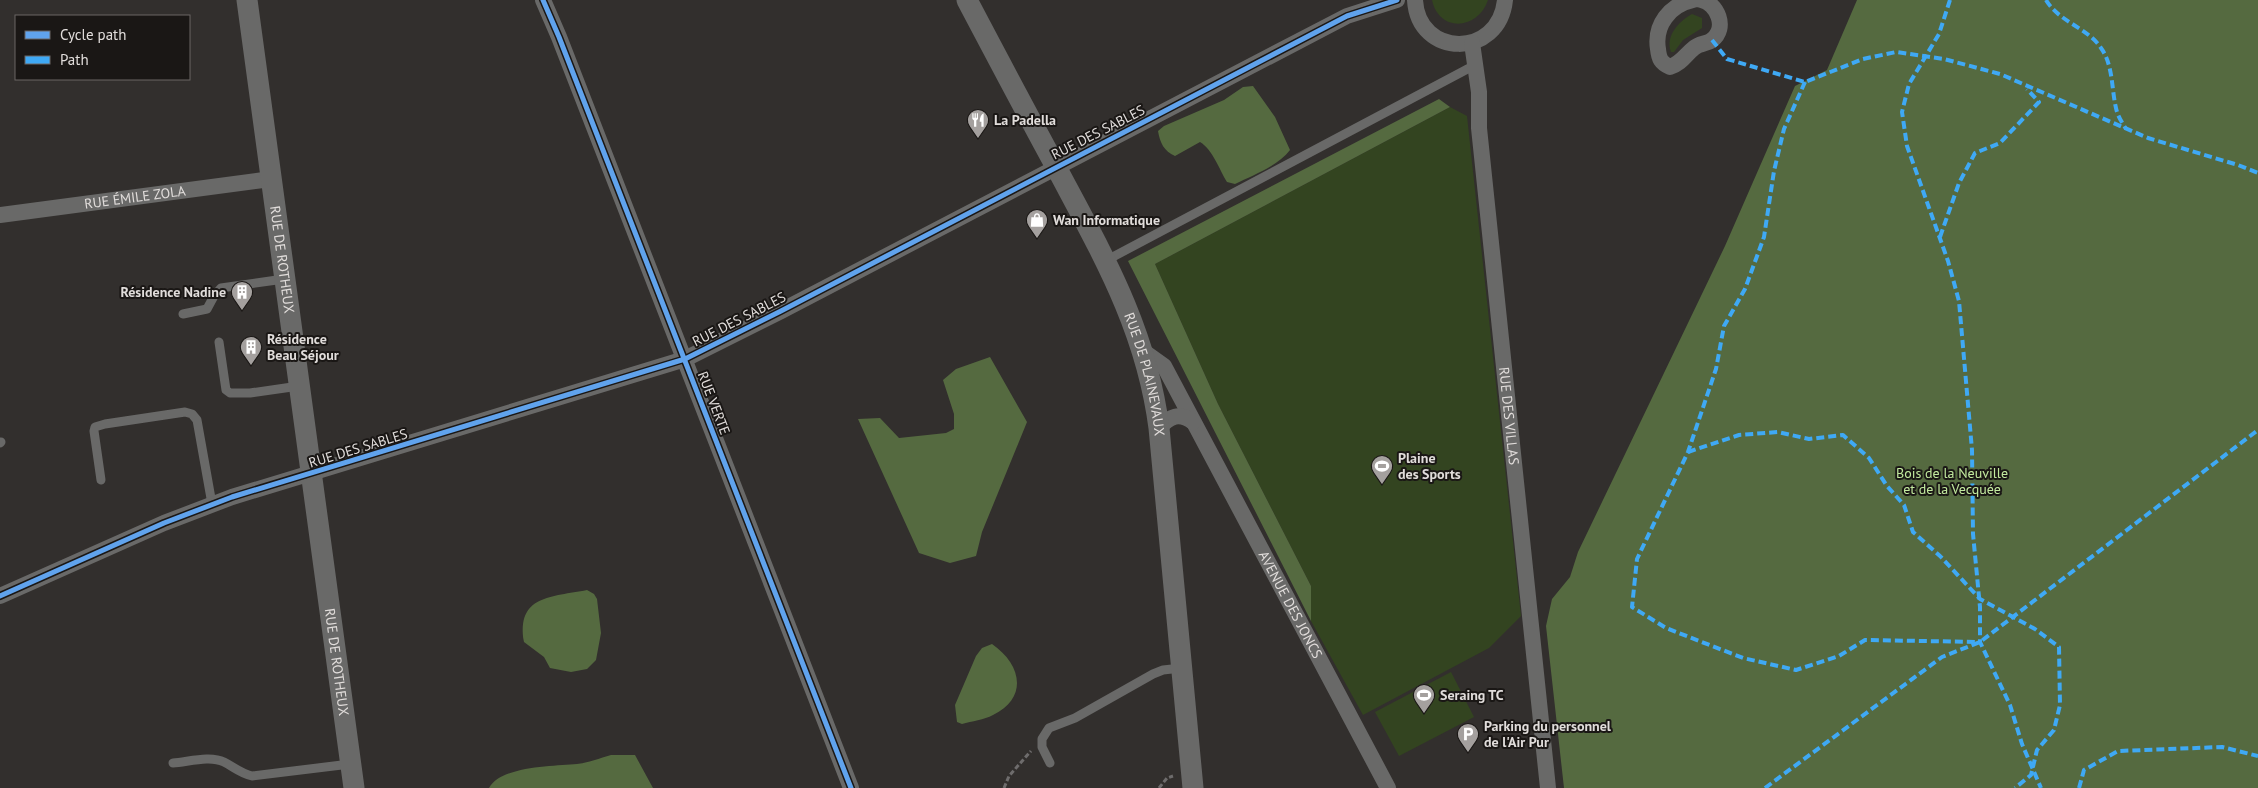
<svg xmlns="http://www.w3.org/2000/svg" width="2258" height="788" font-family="'PT Sans',sans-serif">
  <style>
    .green { fill: #334420 }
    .forest { fill: #556a40 }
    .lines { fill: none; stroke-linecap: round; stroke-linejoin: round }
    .path { stroke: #6e6c6c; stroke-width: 3; stroke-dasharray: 5 2.5; stroke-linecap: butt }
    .service { stroke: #696968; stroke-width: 9 }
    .minor { stroke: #696968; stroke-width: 16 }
    .tertiary { stroke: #696968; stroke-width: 21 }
    .quiet { stroke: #3fa9f5; stroke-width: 4; stroke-dasharray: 8 4; stroke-linecap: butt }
    .cycleway-casing { stroke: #1a1715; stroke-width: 8 }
    .cycleway { stroke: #60a3ed; stroke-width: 5 }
    .labels { text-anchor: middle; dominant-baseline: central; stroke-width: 4; stroke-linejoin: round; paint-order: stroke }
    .poi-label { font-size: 14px; font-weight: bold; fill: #e1dddb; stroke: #1a1715; text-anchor: start }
    .street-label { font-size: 14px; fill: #e1dddb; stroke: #1a1715 }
    .park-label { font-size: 14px; fill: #c2e99e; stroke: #1a1715 }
  </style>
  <rect width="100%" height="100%" fill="#322f2d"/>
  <g class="green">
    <path d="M 1432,0 L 1488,0 C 1478,30 1439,33 1432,0 Z"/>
    <path d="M 1692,14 L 1702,18 L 1702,28 L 1683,40 L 1674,52 L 1671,52 C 1665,36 1679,21 1692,14 Z"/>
    <polygon points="1450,107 1467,116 1521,616 1489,648 1363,715 1311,621 1311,586 1218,404 1155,264"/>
    <polygon points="1451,672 1474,717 1399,756 1375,712"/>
  </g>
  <g class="forest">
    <polygon points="1857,0 2258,0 2258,788 1564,788 1546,626 1552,599 1570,577 1578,552 1725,246 1795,86 1827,70"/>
    <path d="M 1253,86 L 1275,117 L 1290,150 C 1278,166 1253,175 1235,184 L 1227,182 C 1219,169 1213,150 1200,142 L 1175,156 C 1164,151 1160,143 1158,131 L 1164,126 L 1224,100 L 1243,87 Z"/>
    <polygon points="1439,99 1450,107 1155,264 1218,404 1311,586 1311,621 1128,261"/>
    <polygon points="990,357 1027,422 982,532 976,556 950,563 919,553 858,419 880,418 899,438 946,433 954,429 954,414 943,380 956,369"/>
    <path d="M 587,590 L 594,594 L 597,599 L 601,633 L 596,660 L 587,669 L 571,672 L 550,668 L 544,657 L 524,642 C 516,595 552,597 587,590 Z"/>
    <path d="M 992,644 C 1021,664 1029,697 993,715 C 984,720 972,721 962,724 L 957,722 L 955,705 L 976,656 L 982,648 Z"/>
    <path d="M 611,755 L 635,755 L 653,788 L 489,788 C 501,766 554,766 577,764 C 588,763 600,758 611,755 Z"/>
  </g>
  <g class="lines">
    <g class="path">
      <polyline points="1004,788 1009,776 1031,751"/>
      <polyline points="1159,788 1167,778 1173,776"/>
    </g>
    <g class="service">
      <polyline points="1107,260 1475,65"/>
      <polyline points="183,314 207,309 214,296 221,288 284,279"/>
      <polyline points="219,342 226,390 230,393 250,393 299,386"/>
      <polyline points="0,443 1,442"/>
      <polyline points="101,480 94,431 95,427 105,424 185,412 192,414 197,420 212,504"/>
      <path d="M 173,763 C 188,762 210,755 224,762 C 234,767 240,773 252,776 L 350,764"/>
      <polyline points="1050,763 1042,747 1042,739 1049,728 1075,718 1153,674 1163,670 1181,668"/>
    </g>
    <g class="minor">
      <polyline points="543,0 559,37 851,788"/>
      <path d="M 1415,0 C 1418,58 1499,59 1505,0"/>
      <path d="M 1693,0 C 1670,5 1654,25 1658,49 C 1659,59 1661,63 1670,67 C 1682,63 1685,55 1694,48 C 1699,43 1707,44 1712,40 C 1728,28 1717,3 1701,0"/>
      <path id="s1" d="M 1472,43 L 1479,92 L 1479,128 L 1548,788"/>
      <path id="s2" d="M 0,215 L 271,179"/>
      <path id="s3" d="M 1143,351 L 1164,366 L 1388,788"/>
      <path d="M 1159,428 C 1170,416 1179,412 1193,422"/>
      <polyline points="0,596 164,523 232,497 685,359 781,311 1347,16 1397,0"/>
    </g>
    <g class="tertiary">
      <path id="s4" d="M 247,0 L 354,788"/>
      <path id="s5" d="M 967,0 C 996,55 1025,110 1055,165 C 1101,252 1146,327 1159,428 L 1193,788"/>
    </g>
    <g class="quiet">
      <polyline points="1950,0 1939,34 1909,84 1902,112 1907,146 1948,261 1959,301 1972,450 1973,534 1980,607 1980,642 2010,705 2022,744 2041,788"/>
      <path d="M 2046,0 C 2059,22 2088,28 2101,48 C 2114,66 2111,91 2117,112 C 2119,118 2123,124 2126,129"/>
      <polyline points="1712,40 1727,59 1805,82 1863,59 1896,52 1944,59 2000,74 2148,138 2238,165 2258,173"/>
      <polyline points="1805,82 1784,129 1774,171 1764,237 1745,289 1724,326 1716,369 1688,452 1637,559 1632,607 1666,628 1743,658 1796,670 1839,656 1865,640 1980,642"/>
      <polyline points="1940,237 1959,183 1975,153 2000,143 2039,102 2027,89"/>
      <polyline points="1688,452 1739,435 1778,432 1809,439 1843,435 1869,458 1887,486 1904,505 1913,532 1940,556 1980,599 2035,629 2059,647 2060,705 2054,730 2037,750 2031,775 2015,788"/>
      <polyline points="1765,788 1942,657 1980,642 2258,430"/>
      <polyline points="2079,788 2084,770 2118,751 2222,747 2258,756"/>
    </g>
    <g class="cycleway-casing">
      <g id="cycleway">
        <polyline points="543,0 559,37 851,788"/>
        <polyline points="0,596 164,523 232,497 685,359 781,311 1347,16 1397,0"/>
      </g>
    </g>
    <use href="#cycleway" class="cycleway"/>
  </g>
  <defs>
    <g id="restaurant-pin" transform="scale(1.125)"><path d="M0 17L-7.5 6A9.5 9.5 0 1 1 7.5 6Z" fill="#a4a09e" stroke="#1a1715"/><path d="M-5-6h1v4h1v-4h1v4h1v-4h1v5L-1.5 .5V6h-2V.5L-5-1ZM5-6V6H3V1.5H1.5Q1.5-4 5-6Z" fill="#fff"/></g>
    <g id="shop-pin" transform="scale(1.125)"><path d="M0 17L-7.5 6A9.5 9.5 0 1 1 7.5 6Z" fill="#a4a09e" stroke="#1a1715"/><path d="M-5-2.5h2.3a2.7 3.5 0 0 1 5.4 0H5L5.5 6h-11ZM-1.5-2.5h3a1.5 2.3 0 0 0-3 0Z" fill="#fff"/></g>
    <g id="building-pin" transform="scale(1.125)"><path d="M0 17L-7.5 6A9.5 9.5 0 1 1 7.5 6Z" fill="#a4a09e" stroke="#1a1715"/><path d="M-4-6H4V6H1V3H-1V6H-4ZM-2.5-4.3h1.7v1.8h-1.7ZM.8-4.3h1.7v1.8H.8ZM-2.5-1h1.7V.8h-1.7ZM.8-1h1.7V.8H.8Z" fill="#fff"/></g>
    <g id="stadium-pin" transform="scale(1.125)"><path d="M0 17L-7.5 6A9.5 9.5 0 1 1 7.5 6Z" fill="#a4a09e" stroke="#1a1715"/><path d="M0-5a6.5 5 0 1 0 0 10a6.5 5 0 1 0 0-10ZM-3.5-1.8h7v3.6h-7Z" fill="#fff"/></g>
    <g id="parking-pin" transform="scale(1.125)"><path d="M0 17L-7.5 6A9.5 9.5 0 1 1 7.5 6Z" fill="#a4a09e" stroke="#1a1715"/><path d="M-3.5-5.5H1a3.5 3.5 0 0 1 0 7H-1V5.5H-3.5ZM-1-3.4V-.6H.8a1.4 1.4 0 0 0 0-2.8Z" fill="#fff"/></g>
  </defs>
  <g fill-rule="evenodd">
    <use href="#restaurant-pin" x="978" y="120"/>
    <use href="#shop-pin" x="1037" y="220"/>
    <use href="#building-pin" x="242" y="292"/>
    <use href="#building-pin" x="251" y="347"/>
    <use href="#stadium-pin" x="1382" y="466"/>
    <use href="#stadium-pin" x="1424" y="695"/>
    <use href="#parking-pin" x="1468" y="734"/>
  </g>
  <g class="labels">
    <g class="poi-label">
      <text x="994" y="120">La Padella</text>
      <text x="1053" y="220">Wan Informatique</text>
      <text x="226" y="292" text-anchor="end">Résidence Nadine</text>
      <text x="267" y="339">Résidence<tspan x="267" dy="16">Beau Séjour</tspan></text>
      <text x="1398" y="458">Plaine<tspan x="1398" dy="16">des Sports</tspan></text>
      <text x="1440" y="695">Seraing TC</text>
      <text x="1484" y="726">Parking du personnel<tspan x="1484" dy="16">de l'Air Pur</tspan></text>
    </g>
    <g class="street-label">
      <text transform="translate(1098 132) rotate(-27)">RUE DES SABLES</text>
      <text stroke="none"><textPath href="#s2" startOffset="136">RUE ÉMILE ZOLA</textPath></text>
      <text stroke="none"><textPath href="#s4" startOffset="262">RUE DE ROTHEUX</textPath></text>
      <text transform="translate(739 319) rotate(-27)">RUE DES SABLES</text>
      <text stroke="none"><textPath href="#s5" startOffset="416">RUE DE PLAINEVAUX</textPath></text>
      <text transform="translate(714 403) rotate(69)">RUE VERTE</text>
      <text stroke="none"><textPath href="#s1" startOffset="375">RUE DES VILLAS</textPath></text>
      <text transform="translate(358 448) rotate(-17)">RUE DES SABLES</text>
      <text stroke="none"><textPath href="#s3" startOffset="296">AVENUE DES JONCS</textPath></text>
      <text stroke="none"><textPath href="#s4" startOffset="668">RUE DE ROTHEUX</textPath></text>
    </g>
    <g class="park-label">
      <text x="1952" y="473">Bois de la Neuville<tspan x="1952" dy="16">et de la Vecquée</tspan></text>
    </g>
  </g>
  <rect x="15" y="15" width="175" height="65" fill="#1a1715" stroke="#6a6664"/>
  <rect x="25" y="31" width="25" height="8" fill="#60a3ed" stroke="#6a6664"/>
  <text x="60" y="40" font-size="15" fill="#e1dddb">Cycle path</text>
  <rect x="25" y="56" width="25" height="8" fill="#3fa9f5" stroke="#6a6664"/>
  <text x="60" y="65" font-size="15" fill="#e1dddb">Path</text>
</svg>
